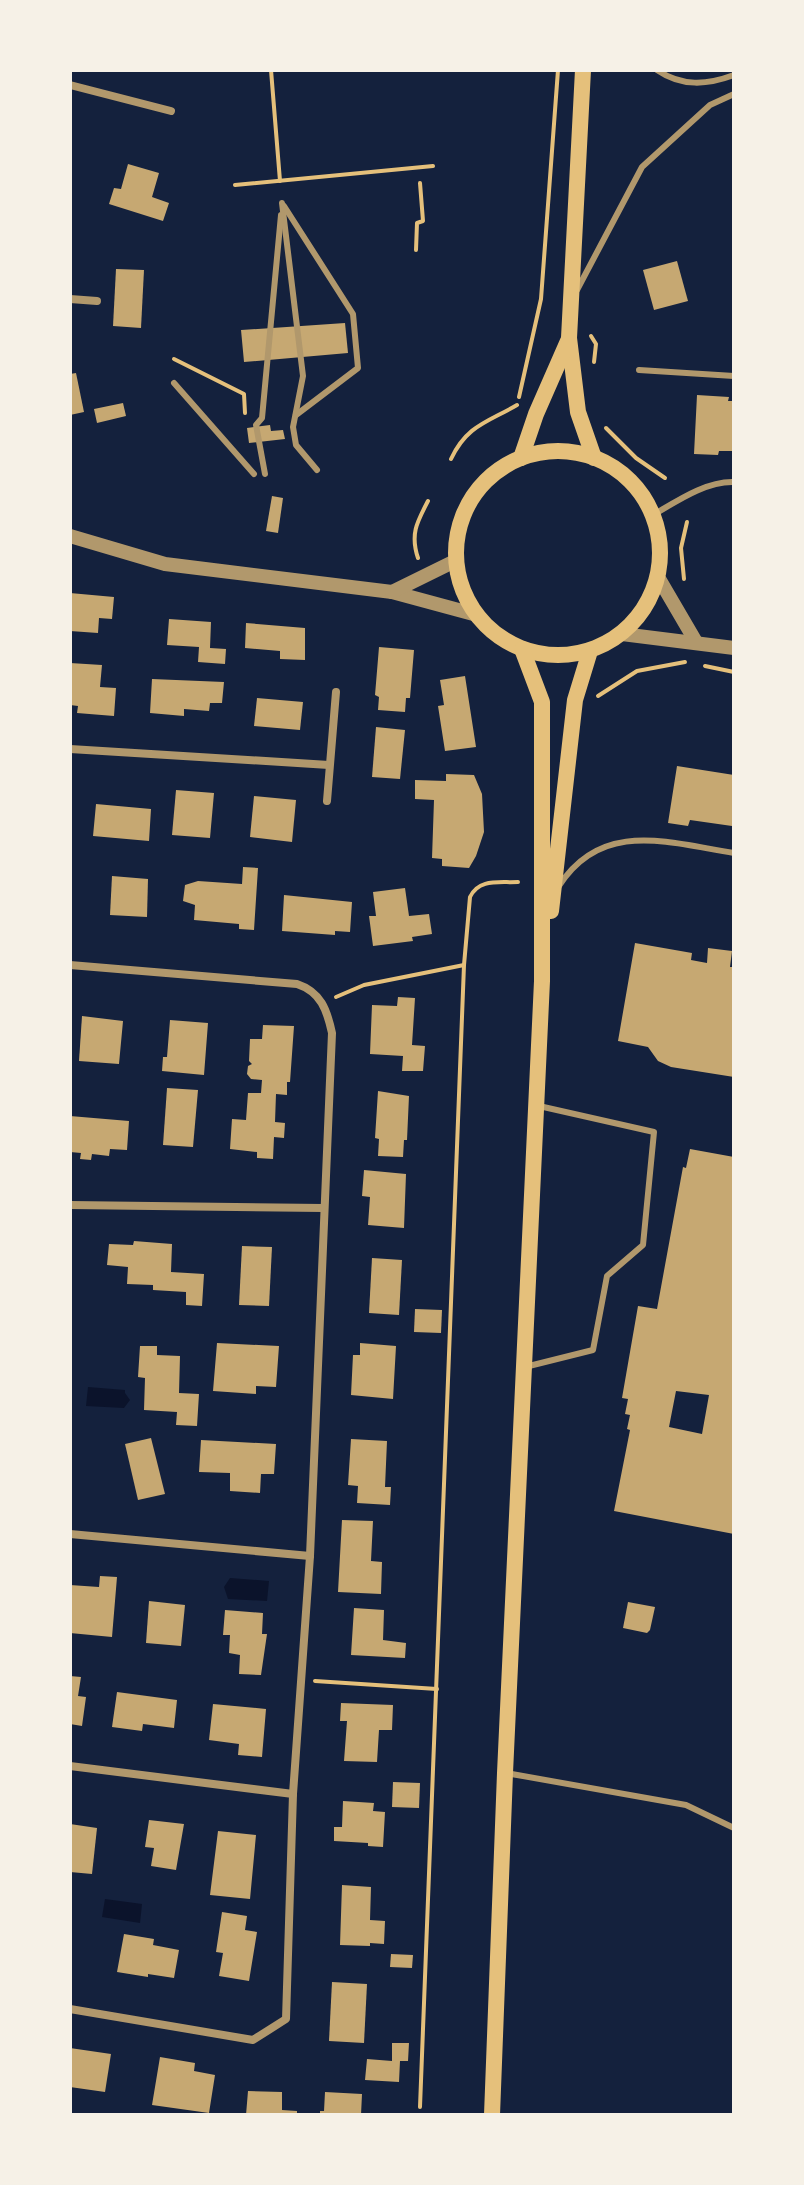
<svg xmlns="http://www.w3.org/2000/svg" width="804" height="2185" font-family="Jost,sans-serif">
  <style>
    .water { fill: #0b132b }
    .building { fill: #c6a872; fill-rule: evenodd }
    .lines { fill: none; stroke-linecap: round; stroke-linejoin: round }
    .path { stroke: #e5c07b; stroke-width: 4 }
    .service { stroke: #b1986c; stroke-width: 6 }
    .minor { stroke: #b1986c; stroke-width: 8 }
    .tertiary { stroke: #b1986c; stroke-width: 14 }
    .secondary { stroke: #e5c07b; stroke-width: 16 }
  </style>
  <rect width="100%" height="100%" fill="#14213d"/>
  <g class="water">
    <polygon points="88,1387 125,1390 125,1393 130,1400 124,1408 86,1406"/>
    <polygon points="230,1578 269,1581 267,1601 228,1599 224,1587"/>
    <polygon points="105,1899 142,1904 140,1923 102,1917"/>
  </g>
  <g class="building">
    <polygon points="128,164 159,173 152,197 169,203 163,221 109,204 114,188 121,189"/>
    <polygon points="677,261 688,301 654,310 643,270"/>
    <polygon points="116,269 144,270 141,328 113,326"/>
    <polygon points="345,323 348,353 244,362 241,330"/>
    <polygon points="76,373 84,412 70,415 70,374"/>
    <polygon points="697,395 729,397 728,401 734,401 734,451 719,451 718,455 694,454"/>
    <polygon points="123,403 126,416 97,423 94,409"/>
    <polygon points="270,425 271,431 283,430 285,439 249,443 247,428"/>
    <polygon points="272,496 283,498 278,533 266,531"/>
    <polygon points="70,593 114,597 112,619 99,618 98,633 70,631"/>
    <polygon points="169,619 211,622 210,648 226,649 225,664 198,662 199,647 167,645"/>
    <polygon points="246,623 305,628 305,660 280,659 280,651 245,648"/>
    <polygon points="379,647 414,650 410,698 406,698 405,712 378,710 379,697 375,695"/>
    <polygon points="70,663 102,665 100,687 116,688 114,716 77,713 78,706 70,705"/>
    <polygon points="465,676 476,747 445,751 438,706 444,705 440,680"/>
    <polygon points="152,679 224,682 222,703 210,703 209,711 184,709 184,716 150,713"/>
    <polygon points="257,698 303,702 300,730 254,726"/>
    <polygon points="376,727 405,730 400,779 372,777"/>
    <polygon points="677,766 734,775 732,826 690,820 688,826 668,823"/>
    <polygon points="446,774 474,775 482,794 484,832 476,856 469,868 442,866 442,859 432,858 434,800 415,799 415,780 446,781"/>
    <polygon points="176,790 214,793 210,838 172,835"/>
    <polygon points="254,796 296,800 292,842 250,837"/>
    <polygon points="96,804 151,809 149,841 93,836"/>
    <polygon points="243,867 258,868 254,930 239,929 239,924 194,920 195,905 183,901 185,885 198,881 242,884"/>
    <polygon points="112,876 148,879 147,917 110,915"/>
    <polygon points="405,888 409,916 429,914 432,934 412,937 413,941 373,946 369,916 376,916 373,892"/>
    <polygon points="284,895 352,902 350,932 335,931 335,935 282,931"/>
    <polygon points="635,943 692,953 691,960 707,963 708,948 732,951 730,967 734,967 734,1077 671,1067 658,1061 648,1047 618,1041"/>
    <polygon points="398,997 415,998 412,1045 425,1046 423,1071 402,1071 403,1056 370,1054 372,1005 397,1006"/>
    <polygon points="82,1016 123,1021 119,1064 79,1061"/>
    <polygon points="170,1020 208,1023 204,1075 162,1071 163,1057 167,1057"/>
    <polygon points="263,1025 294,1026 290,1082 287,1082 287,1095 276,1094 275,1122 285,1123 284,1138 274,1137 273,1159 257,1158 257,1152 230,1149 232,1119 246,1120 248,1093 261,1093 262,1080 251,1079 247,1074 248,1066 252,1064 249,1061 250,1039 262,1039"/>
    <polygon points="167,1088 198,1090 193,1147 163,1145"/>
    <polygon points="378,1091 409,1096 407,1140 404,1140 403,1157 378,1156 379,1139 375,1138"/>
    <polygon points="70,1116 129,1121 127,1150 110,1149 109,1156 92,1154 91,1160 80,1159 81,1153 70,1152"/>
    <path d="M 690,1149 L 734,1157 L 734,1534 L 614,1511 L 630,1430 L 627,1429 L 630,1415 L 625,1414 L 628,1399 L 622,1398 L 638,1306 L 657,1309 L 683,1167 L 686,1168 ZM 676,1391 L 709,1395 L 702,1434 L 669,1427 Z"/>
    <polygon points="364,1170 406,1174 404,1228 368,1225 370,1197 362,1196"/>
    <polygon points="134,1241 172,1244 171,1272 204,1274 202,1306 186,1305 186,1292 153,1290 153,1285 127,1284 128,1267 107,1265 109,1244 133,1245"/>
    <polygon points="242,1246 272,1247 269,1306 239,1305"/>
    <polygon points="372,1258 402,1260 399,1315 369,1313"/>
    <polygon points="415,1309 442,1310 441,1333 414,1332"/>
    <polygon points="217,1343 279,1346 276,1387 256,1386 256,1394 213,1391"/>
    <polygon points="360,1343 396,1346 393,1399 351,1395 353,1355 360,1355"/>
    <polygon points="140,1346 157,1346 157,1355 180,1356 179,1393 199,1394 197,1426 176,1425 177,1412 144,1410 145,1378 138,1377"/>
    <polygon points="151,1438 165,1494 138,1500 125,1444"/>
    <polygon points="351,1439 387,1441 385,1487 391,1487 390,1505 357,1503 358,1486 348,1485"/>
    <polygon points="201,1440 276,1444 274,1474 261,1474 260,1493 230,1491 230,1473 199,1472"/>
    <polygon points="342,1520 373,1521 371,1561 382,1562 381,1594 338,1592"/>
    <polygon points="100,1576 117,1577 112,1637 70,1633 70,1585 99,1587"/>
    <polygon points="149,1601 185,1605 181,1646 146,1643"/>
    <polygon points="628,1602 655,1607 650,1630 647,1633 623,1628"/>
    <polygon points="354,1608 384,1610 383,1640 406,1643 405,1658 351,1655"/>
    <polygon points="225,1610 263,1613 262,1634 267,1634 261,1675 239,1674 240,1655 229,1653 230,1635 223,1635"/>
    <polygon points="70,1676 81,1677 78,1696 86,1697 82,1726 70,1724"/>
    <polygon points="117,1692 177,1700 174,1728 143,1724 142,1731 112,1727"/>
    <polygon points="341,1703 393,1705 392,1730 379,1730 377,1762 344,1761 347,1721 340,1721"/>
    <polygon points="213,1704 266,1709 262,1757 238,1755 239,1744 209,1740"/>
    <polygon points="393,1782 420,1783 419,1808 392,1807"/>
    <polygon points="343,1801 374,1803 373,1811 385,1812 383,1847 368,1846 368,1843 334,1841 334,1827 342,1827"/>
    <polygon points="149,1820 184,1824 176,1870 151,1866 154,1848 145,1847"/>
    <polygon points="70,1824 97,1828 92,1874 70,1872"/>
    <polygon points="218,1831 256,1835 250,1899 210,1895"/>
    <polygon points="342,1885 371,1887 370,1920 385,1921 384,1944 370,1943 370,1946 340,1945"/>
    <polygon points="222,1912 247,1916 245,1930 257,1932 249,1981 219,1976 223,1953 216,1952"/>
    <polygon points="124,1934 154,1939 153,1945 179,1950 174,1978 148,1974 148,1977 117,1972"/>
    <polygon points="391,1954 413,1955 412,1968 390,1967"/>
    <polygon points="332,1982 367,1984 364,2043 329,2041"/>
    <polygon points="392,2043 409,2043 408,2061 400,2061 399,2082 365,2080 367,2059 392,2061"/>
    <polygon points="70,2048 111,2054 105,2092 70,2087"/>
    <polygon points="160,2057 195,2063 194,2071 215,2075 209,2113 152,2105"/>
    <polygon points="248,2091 282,2092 282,2110 297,2111 297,2115 246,2115"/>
    <polygon points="325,2092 362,2094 361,2115 320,2115 320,2111 324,2111"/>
  </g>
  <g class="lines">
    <g class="path">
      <polyline points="271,70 280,181"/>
      <polyline points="235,185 433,166"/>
      <polyline points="416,250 417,223 423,221 420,183"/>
      <polyline points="591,336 596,344 594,362"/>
      <polyline points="174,359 244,394 245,413"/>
      <polyline points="519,397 541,299 558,70"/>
      <polyline points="606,428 636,458 665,478"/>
      <path d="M 451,459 C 467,425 488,422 517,405"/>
      <path d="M 418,558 C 410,534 417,522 428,501"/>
      <polyline points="684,579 681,548 687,522"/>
      <polyline points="705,666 734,672"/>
      <polyline points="598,696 637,671 685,662"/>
      <polyline points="336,997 364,985 464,965"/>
      <polyline points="315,1681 437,1689"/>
      <path d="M 420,2107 L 464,965 L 470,897 C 479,878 499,883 518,882"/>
    </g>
    <g class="service">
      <path d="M 657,70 C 682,87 707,85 734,75"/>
      <polyline points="282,203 303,376 293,427 296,445 317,470"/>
      <polyline points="284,206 353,314 358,368 296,415"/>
      <polyline points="577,290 642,167 710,105 734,94"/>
      <polyline points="639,370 734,376"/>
      <polyline points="174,383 254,474"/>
      <polyline points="265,474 256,425 262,418 281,215"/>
      <path d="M 653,515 C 677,501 706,481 734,482"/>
      <path d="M 559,886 C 602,819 669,843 734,853"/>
      <polyline points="525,1367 593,1350 607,1276 643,1245 654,1132 539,1106"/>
      <polyline points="506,1773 686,1805 734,1828"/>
    </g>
    <g class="minor">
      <polyline points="70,85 171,111"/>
      <polyline points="70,299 97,301"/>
      <polyline points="70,749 329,765"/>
      <polyline points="327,801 336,692"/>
      <path d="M 70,965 L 297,984 C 321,992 327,1010 332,1033 L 310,1556 L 293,1794 L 286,2019 L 253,2040 L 70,2009"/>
      <polyline points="70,1205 323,1208"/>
      <polyline points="70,1534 310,1556"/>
      <polyline points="70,1766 293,1794"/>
    </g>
    <g class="tertiary">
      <polyline points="70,536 165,564 392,592 477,615"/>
      <polyline points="658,577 696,642"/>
      <polyline points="392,592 457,560"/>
      <polyline points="622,634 734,648"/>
    </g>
    <g class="secondary">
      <polyline points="583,70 569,338 578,412 594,458"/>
      <circle cx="558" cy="553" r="102"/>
      <polyline points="521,458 536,414 568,341"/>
      <polyline points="551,911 575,700 590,651"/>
      <polyline points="492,2115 505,1773 542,981 542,702 522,649"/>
    </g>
  </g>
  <rect width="804" height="2185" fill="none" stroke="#f6f1e7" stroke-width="144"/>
</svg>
